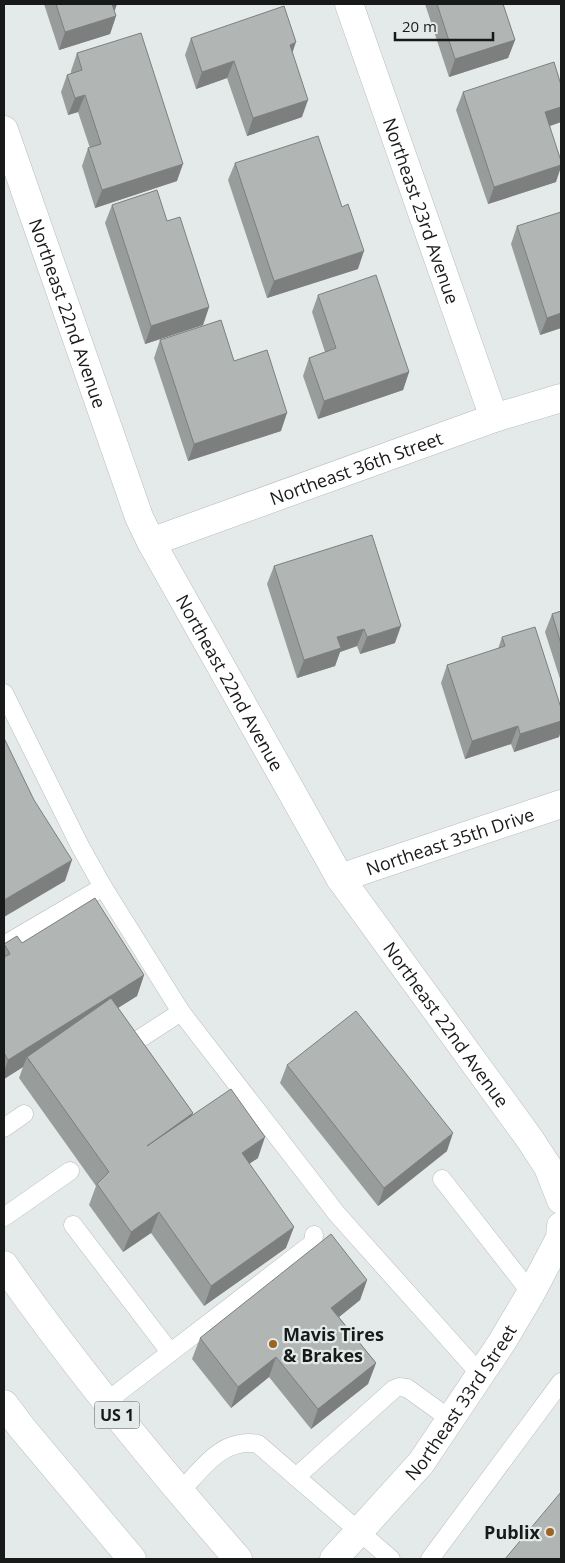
<svg xmlns="http://www.w3.org/2000/svg" width="565" height="1563" font-family="'Open Sans',sans-serif">
  <style>
    .lines { fill: none; stroke-linecap: round; stroke-linejoin: round }
    .service-casing { stroke: #b7bdbd; stroke-width: 19 }
    .minor-casing { stroke: #b7bdbd; stroke-width: 29 }
    .primary-casing { stroke: #b7bdbd; stroke-width: 29 }
    .service { stroke: #fff; stroke-width: 18 }
    .minor { stroke: #fff; stroke-width: 28 }
    .primary { stroke: #fff; stroke-width: 28 }
    .wall { fill: #989d9b }
    .shaded-wall { fill: #7c7f7e }
    .building { fill: #b1b6b4; stroke: #7c7f7e }
    .poi-dot { fill: #9d6322; stroke: #e3eae9; stroke-width: 2 }
    .labels { text-anchor: middle; dominant-baseline: central; stroke-width: 4.5; stroke-linejoin: round; paint-order: stroke }
    .shield { fill: #e3eae9; stroke: #555858; stroke-width: 1 }
    .shield-label { font-size: 16px; font-weight: bold; fill: #181a1a }
    .street-label { font-size: 18px; fill: #181a1a; stroke: #e3eae9 }
    .poi-label { font-size: 18px; font-weight: bold; fill: #181a1a; stroke: #e3eae9; text-anchor: start }
  </style>
  <rect width="100%" height="100%" fill="#e3eae9"/>
  <g class="lines">
    <g class="service-casing">
      <g id="service">
        <polyline points="4,693 80,846 103,887 181,1012 337,1214 480,1374"/>
        <polyline points="4,945 103,887"/>
        <polyline points="130,1045 181,1012"/>
        <polyline points="4,1128 24,1114"/>
        <polyline points="442,1179 531,1293"/>
        <polyline points="4,1217 70,1171"/>
        <polyline points="73,1225 170,1352"/>
        <polyline points="106,1402 313,1243 314,1235"/>
        <polyline points="296,1477 394,1389 399,1387 407,1388 450,1419"/>
        <path d="M 180,1492 C 202,1469 222,1437 258,1444 L 391,1559"/>
        <polyline points="430,1559 561,1382"/>
      </g>
    </g>
    <g class="minor-casing">
      <g id="minor">
        <path id="s1" d="M 349,4 L 494,418"/>
        <path id="s2" d="M 4,130 L 139,517 L 151,542 L 340,878 L 529,1138 L 548,1167 L 561,1200"/>
        <path id="s3" d="M 151,542 L 494,418 L 561,398"/>
        <path id="s4" d="M 340,878 L 561,804"/>
        <path id="s5" d="M 334,1559 L 421,1463 L 502,1342 L 531,1293 L 560,1238 L 561,1226"/>
      </g>
    </g>
    <g class="primary-casing">
      <g id="primary">
        <path d="M 4,1265 C 76,1368 156,1465 238,1559"/>
        <polyline points="4,1404 22,1428 132,1559"/>
      </g>
    </g>
    <use href="#service" class="service"/>
    <use href="#minor" class="minor"/>
    <use href="#primary" class="primary"/>
  </g>
  <g class="wall">
    <polygon points="44,4 117,4 114,10 116,16 110,34 59,50"/>
    <polygon points="425,4 506,4 503,5 515,40 508,58 449,77"/>
    <polygon points="191,38 292,53 302,117 247,136 227,78 196,89 185,55"/>
    <polygon points="77,53 177,181 95,208 82,166 88,148 90,148 78,112 68,115 61,92 67,75 71,73 71,71"/>
    <polygon points="561,85 561,122 550,126 556,182 488,204 456,110 463,92"/>
    <polygon points="235,163 358,269 267,298 228,180"/>
    <polygon points="112,205 209,307 203,325 145,344 105,223"/>
    <polygon points="517,226 561,328 540,335 511,244"/>
    <polygon points="318,295 409,372 403,390 318,419 303,376 309,358 325,352 312,312"/>
    <polygon points="160,340 234,361 281,431 188,461 154,358"/>
    <polygon points="274,566 395,643 360,654 357,646 340,652 335,666 297,678 267,584"/>
    <polygon points="561,611 561,682 545,632 552,614"/>
    <polygon points="502,637 561,708 561,730 559,737 514,752 511,744 465,759 441,683 447,665 498,649"/>
    <polygon points="22,943 144,975 137,996 118,1008 193,1113 192,1116 258,1158 249,1164 286,1248 204,1306 151,1233 123,1252 89,1205 96,1186 19,1078 23,1067 4,1079 4,944"/>
    <polygon points="287,1065 447,1151 378,1206 280,1083"/>
    <polygon points="367,1280 360,1300 339,1317 376,1363 368,1384 311,1429 269,1377 231,1408 192,1359 200,1338"/>
  </g>
  <g class="shaded-wall">
    <polygon points="107,4 117,4 115,10 104,14"/>
    <polygon points="116,16 110,34 59,50 65,32"/>
    <polygon points="515,40 508,58 449,77 455,59"/>
    <polygon points="296,42 290,60 290,45"/>
    <polygon points="234,61 227,78 196,89 202,72"/>
    <polygon points="85,95 78,112 68,115 75,98"/>
    <polygon points="308,100 302,117 247,136 253,118"/>
    <polygon points="561,107 561,122 538,130 545,112"/>
    <polygon points="183,164 177,181 95,208 102,190"/>
    <polygon points="561,165 561,167 556,182 488,204 494,187"/>
    <polygon points="364,251 358,269 267,298 274,281"/>
    <polygon points="209,307 203,325 145,344 151,326"/>
    <polygon points="561,313 561,328 540,335 547,318"/>
    <polygon points="409,372 403,390 318,419 324,401"/>
    <polygon points="287,413 281,431 188,461 194,444"/>
    <polygon points="401,626 395,643 360,654 367,637"/>
    <polygon points="364,629 357,646 340,652 335,666 297,678 304,660 337,637"/>
    <polygon points="561,721 561,730 559,737 514,752 520,734"/>
    <polygon points="518,726 511,744 465,759 472,741"/>
    <polygon points="72,860 65,881 4,917 4,900"/>
    <polygon points="144,975 137,996 30,1063 27,1057 23,1067 4,1079 4,1072 8,1060"/>
    <polygon points="193,1113 185,1134 147,1146"/>
    <polygon points="453,1133 447,1151 378,1206 384,1188"/>
    <polygon points="265,1137 258,1158 234,1174 242,1153"/>
    <polygon points="159,1212 151,1233 123,1252 131,1232"/>
    <polygon points="294,1227 286,1248 204,1306 211,1286"/>
    <polygon points="367,1280 360,1300 324,1329 331,1308"/>
    <polygon points="276,1357 269,1377 231,1408 238,1387"/>
    <polygon points="376,1363 368,1384 311,1429 318,1409"/>
  </g>
  <g class="building">
    <polygon points="56,4 112,4 116,16 65,32"/>
    <polygon points="437,4 503,4 515,40 455,59"/>
    <polygon points="284,6 296,42 290,45 308,100 253,118 234,61 202,72 191,38"/>
    <polygon points="141,33 183,164 102,190 88,148 101,144 85,95 75,98 67,75 82,70 77,53"/>
    <polygon points="554,62 561,85 561,107 545,112 561,161 561,165 494,187 463,92"/>
    <polygon points="318,136 342,207 348,204 364,251 274,281 235,163"/>
    <polygon points="157,190 167,221 180,217 209,307 151,326 112,205"/>
    <polygon points="561,212 561,313 547,318 517,226"/>
    <polygon points="376,275 409,372 324,401 309,358 336,348 318,295"/>
    <polygon points="221,320 234,361 267,350 287,413 194,444 160,340"/>
    <polygon points="372,535 401,626 367,637 364,629 337,637 341,648 304,660 274,566"/>
    <polygon points="561,611 561,644 552,614"/>
    <polygon points="535,627 561,708 561,721 520,734 518,726 472,741 447,665 505,646 502,637"/>
    <polygon points="4,738 34,800 72,860 4,900"/>
    <polygon points="95,898 144,975 8,1060 4,1053 4,957 10,954 4,944 17,936 22,943"/>
    <polygon points="111,998 193,1113 147,1146 231,1089 265,1137 242,1153 294,1227 211,1286 159,1212 131,1232 97,1184 109,1172 27,1057"/>
    <polygon points="356,1011 453,1133 384,1188 287,1065"/>
    <polygon points="331,1234 367,1280 331,1308 376,1363 318,1409 276,1357 238,1387 200,1338"/>
    <polygon points="561,1492 561,1559 505,1559"/>
  </g>
  <g class="poi-dot">
    <circle cx="273" cy="1344" r="5"/>
    <circle cx="550" cy="1532" r="5"/>
  </g>
  <g class="labels">
    <rect class="shield" x="94.5" y="1401.5" width="45" height="27" rx="4"/>
    <g class="shield-label">
      <text x="117" y="1415">US 1</text>
    </g>
    <g class="street-label">
      <text stroke="none"><textPath href="#s1" startOffset="219">Northeast 23rd Avenue</textPath></text>
      <text stroke="none"><textPath href="#s2" startOffset="194">Northeast 22nd Avenue</textPath></text>
      <text stroke="none"><textPath href="#s3" startOffset="218">Northeast 36th Street</textPath></text>
      <text stroke="none"><textPath href="#s2" startOffset="599">Northeast 22nd Avenue</textPath></text>
      <text stroke="none"><textPath href="#s4" startOffset="116">Northeast 35th Drive</textPath></text>
      <text stroke="none"><textPath href="#s2" startOffset="1004">Northeast 22nd Avenue</textPath></text>
      <text stroke="none"><textPath href="#s5" startOffset="202">Northeast 33rd Street</textPath></text>
    </g>
    <g class="poi-label">
      <text x="283" y="1334">Mavis Tires<tspan x="283" dy="21">&amp; Brakes</tspan></text>
      <text x="540" y="1532" text-anchor="end">Publix</text>
    </g>
  </g>
  <rect width="565" height="1563" fill="none" stroke="#181a1a" stroke-width="10"/>
  <path d="M395 32v8h98v-8" fill="none" stroke="#181a1a" stroke-width="2.5"/>
  <text x="402" y="32" font-size="15" fill="#181a1a" stroke="#e3eae9" stroke-width="4" paint-order="stroke">20 m</text>
</svg>
